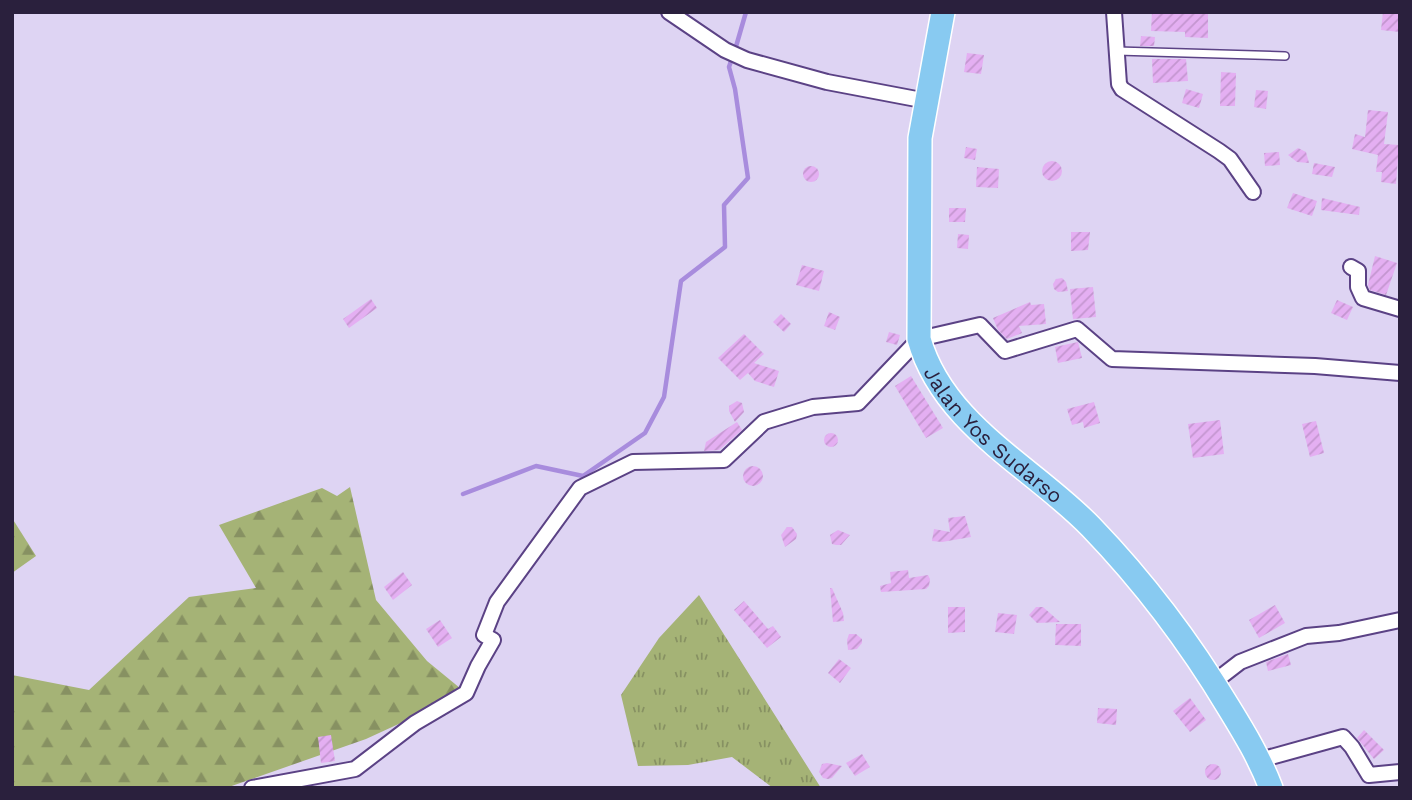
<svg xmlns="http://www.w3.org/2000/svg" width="1412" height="800" font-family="'Work Sans',sans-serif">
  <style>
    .grass { fill: url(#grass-tufts) }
    .forest { fill: url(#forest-firs) }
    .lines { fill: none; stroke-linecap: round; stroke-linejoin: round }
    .stream { stroke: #a88cdd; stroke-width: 4.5 }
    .building { fill: url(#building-hatch) }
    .service-casing { stroke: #5b4285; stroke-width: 10 }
    .minor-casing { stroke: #5b4285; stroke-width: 18 }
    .primary-casing { stroke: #fff; stroke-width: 26 }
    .service { stroke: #fff; stroke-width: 7 }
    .minor { stroke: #fff; stroke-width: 14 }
    .primary { stroke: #88caf1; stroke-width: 23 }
    .labels { text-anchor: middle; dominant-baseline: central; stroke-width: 7; stroke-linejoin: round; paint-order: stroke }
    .street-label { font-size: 21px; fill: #2a203d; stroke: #e9e4f4 }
  </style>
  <defs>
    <pattern id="grass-tufts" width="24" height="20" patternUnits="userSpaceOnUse" patternTransform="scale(1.75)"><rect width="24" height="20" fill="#a5b376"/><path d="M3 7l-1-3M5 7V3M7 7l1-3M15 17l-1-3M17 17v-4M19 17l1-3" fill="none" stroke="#879162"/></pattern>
    <pattern id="forest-firs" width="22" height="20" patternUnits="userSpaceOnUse" patternTransform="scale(1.75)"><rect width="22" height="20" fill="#a5b376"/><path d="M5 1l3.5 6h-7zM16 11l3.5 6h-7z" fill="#879162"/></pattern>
    <pattern id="building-hatch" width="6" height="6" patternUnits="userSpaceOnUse" patternTransform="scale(1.75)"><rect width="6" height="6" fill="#e4aff2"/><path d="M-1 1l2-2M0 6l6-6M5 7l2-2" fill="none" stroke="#c496d0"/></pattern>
  </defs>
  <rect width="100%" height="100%" fill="#ded4f3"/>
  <polygon class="grass" points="699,595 821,788 773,788 732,757 688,765 638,766 621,695 659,638"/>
  <g class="forest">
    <polygon points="350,487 376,600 427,661 466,693 366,739 226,788 12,788 12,675 89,690 189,597 256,588 219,525 322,488 337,496"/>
    <polygon points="12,518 36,556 12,573"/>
  </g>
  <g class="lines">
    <g class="stream">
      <polyline points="735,50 746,12"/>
      <polyline points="463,494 536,466 583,476 645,433 664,397 681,281 725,247 724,205 748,178 735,89 729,67 732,58"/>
    </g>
  </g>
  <g class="building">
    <polygon points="1152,12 1208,12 1208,38 1185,37 1185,32 1151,31"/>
    <polygon points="1383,12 1400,12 1400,32 1381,30"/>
    <polygon points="1141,36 1155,37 1154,46 1140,46"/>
    <polygon points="967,53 984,55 981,74 964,72"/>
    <polygon points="1152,59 1186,59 1188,81 1153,83"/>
    <polygon points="1221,72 1236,73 1235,106 1220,106"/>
    <polygon points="1186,89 1203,94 1199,108 1182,103"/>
    <polygon points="1256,90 1268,91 1266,109 1254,107"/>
    <polygon points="1368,110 1388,112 1384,144 1399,145 1396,184 1381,182 1382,172 1376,172 1378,155 1352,149 1355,134 1365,137"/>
    <polygon points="966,147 977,149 975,160 964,158"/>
    <polygon points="1298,148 1306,152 1309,163 1297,162 1288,155"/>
    <polygon points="1279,152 1280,165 1265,166 1264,153"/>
    <circle cx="1052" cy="171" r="10"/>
    <polygon points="1314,163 1335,167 1332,177 1312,174"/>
    <circle cx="811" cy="174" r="8"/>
    <polygon points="977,167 999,169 998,188 976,187"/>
    <polygon points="1293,193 1317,201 1312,216 1287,208"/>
    <polygon points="1322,198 1360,207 1359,215 1321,210"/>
    <polygon points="949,208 966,208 965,222 949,222"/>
    <polygon points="1071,232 1090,232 1088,250 1071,251"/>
    <polygon points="958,234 969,235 968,249 957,248"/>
    <polygon points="1375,256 1397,263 1386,295 1370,290 1368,285"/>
    <polygon points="802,265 824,271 819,291 796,285"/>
    <polygon points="1062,278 1066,282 1068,291 1058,292 1054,289 1053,284 1056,279"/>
    <polygon points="1093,287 1096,317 1073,319 1070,289"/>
    <polygon points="371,299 377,308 349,328 343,319"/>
    <polygon points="1337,300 1353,307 1347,320 1331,313"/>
    <polygon points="1030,302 1031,305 1044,304 1046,324 1019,326 1022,333 1007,339 998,330 993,318"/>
    <polygon points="829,312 840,317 835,330 824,326"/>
    <polygon points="781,314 791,324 784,332 773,322"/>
    <polygon points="889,332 900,335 897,345 886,342"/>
    <polygon points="744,334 764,354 754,363 779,371 774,387 755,381 748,373 740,380 718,358"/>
    <polygon points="1078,342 1082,358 1058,363 1055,347"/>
    <polygon points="911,376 943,428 926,438 895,386"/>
    <polygon points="737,401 742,403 744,412 735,422 729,411 729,406"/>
    <polygon points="1094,402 1100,423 1084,428 1083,422 1072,425 1067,409"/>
    <polygon points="1220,420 1224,454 1193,458 1188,424"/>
    <polygon points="1316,421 1324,453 1310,457 1302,424"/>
    <polygon points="737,422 742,430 725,445 719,450 704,451 706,442"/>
    <circle cx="831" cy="440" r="7"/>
    <circle cx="753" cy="476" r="10"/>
    <polygon points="965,516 971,537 942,542 932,541 934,529 950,532 948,518"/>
    <polygon points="787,527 792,527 797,534 796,539 785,547 781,535"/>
    <polygon points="838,530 850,535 841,545 836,545 832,544 830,535"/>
    <polygon points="908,570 909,578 928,575 930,579 929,586 926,589 881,592 880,586 891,583 890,572"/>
    <polygon points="403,572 412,585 393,600 384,587"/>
    <polygon points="830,588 832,588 843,613 844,621 833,622"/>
    <polygon points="744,601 768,629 773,626 781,637 767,648 734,610"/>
    <polygon points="1275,605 1285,623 1259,638 1249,620"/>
    <polygon points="948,607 965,607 965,632 948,633"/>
    <polygon points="1036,607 1043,607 1060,622 1037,623 1029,615"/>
    <polygon points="998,613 1017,615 1014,634 995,632"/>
    <polygon points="440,620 452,638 438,647 426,629"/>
    <polygon points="1056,624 1081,624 1081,646 1055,645"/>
    <polygon points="849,634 856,634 862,639 862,643 857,649 848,650 847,640"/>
    <polygon points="1288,654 1291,665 1268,671 1266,662"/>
    <polygon points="839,659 851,668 840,683 828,673"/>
    <polygon points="1190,698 1206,720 1190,732 1173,711"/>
    <polygon points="1098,708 1117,709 1116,725 1097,723"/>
    <polygon points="1364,730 1384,750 1374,759 1357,738"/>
    <polygon points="331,735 335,761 321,763 318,737"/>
    <polygon points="862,754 870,767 855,776 846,763"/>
    <polygon points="827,763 842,766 832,778 828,779 823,778 819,772 822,764"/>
    <circle cx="1213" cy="772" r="8"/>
  </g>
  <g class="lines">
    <g class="service-casing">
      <polyline id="service" points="1117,51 1285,56"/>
    </g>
    <g class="minor-casing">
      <g id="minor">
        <polyline points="669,12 725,50 747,60 827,82 927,101"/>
        <polyline points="1114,12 1119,84 1122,89 1219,151 1230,159 1253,192"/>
        <polyline points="1351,267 1358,271 1358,287 1363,298 1400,309"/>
        <polyline points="1214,682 1240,662 1306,636 1339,633 1400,620"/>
        <polyline points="1260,760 1343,737 1352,747 1369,775 1400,772"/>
        <polyline points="252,788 355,769 415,723 466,693 478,666 493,640 484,635 497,602 580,488 633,462 724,460 764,422 813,407 858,403 919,339 980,325 1005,351 1077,329 1112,359 1315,366 1400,373"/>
      </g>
    </g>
    <g class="primary-casing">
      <g id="primary">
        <path id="s1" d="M 943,12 L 920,138 L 919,339 C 943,425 1033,467 1091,527 C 1144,582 1190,643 1229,708 C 1245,734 1260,759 1271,788"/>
      </g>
    </g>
    <use href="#service" class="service"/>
    <use href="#minor" class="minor"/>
    <use href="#primary" class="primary"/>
  </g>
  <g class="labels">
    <g class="street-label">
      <text stroke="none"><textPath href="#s1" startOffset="453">Jalan Yos Sudarso</textPath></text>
    </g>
  </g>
  <rect width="1412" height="800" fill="none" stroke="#2a203d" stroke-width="28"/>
</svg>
